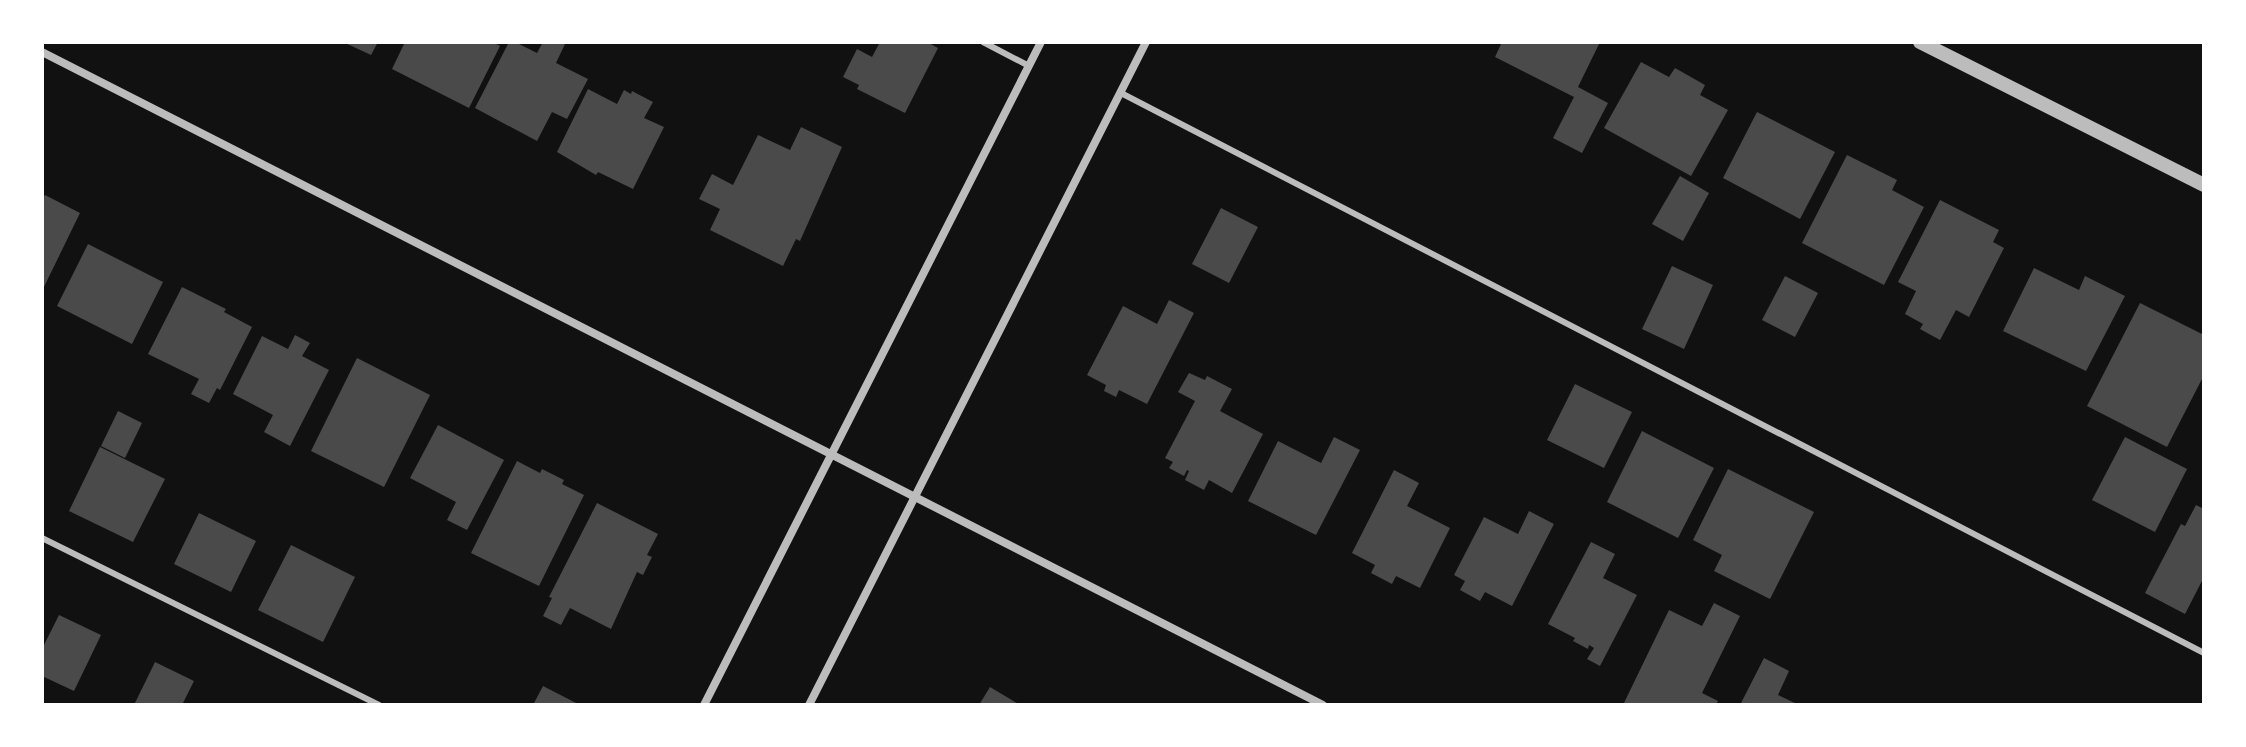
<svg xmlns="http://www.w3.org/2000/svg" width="2246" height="747" font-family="Commissioner,sans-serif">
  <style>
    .building { fill: #4a4a4a }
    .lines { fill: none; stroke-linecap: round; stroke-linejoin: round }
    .service { stroke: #bcbcbc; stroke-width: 6 }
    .minor { stroke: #bcbcbc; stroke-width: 8 }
    .tertiary { stroke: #bcbcbc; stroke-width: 14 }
  </style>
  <rect width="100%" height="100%" fill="#111"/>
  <g class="building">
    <polygon points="343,42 378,42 371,55"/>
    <polygon points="405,42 493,42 500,46 469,108 392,69"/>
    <polygon points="509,42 515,42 537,53 543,42 562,42 565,44 556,63 588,79 567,119 552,112 537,141 475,108"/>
    <polygon points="880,42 927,42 938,48 905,113 857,89 859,85 843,77 857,49 872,57"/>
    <polygon points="1502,42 1600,42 1578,87 1608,103 1582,153 1553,138 1574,97 1495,57"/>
    <polygon points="1641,62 1669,77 1675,68 1705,85 1700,95 1728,110 1691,176 1604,128"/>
    <polygon points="588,89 617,104 624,90 631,94 632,91 653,102 644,118 664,127 633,189 598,172 596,175 557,152"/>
    <polygon points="1757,112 1835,152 1800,219 1723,178"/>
    <polygon points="801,127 842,147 800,241 796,239 783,266 710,230 720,209 699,199 712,174 733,185 758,135 790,150"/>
    <polygon points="1847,155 1897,180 1892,190 1924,207 1884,285 1802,243"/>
    <polygon points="1680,176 1709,193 1683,241 1652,224"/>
    <polygon points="45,195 80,213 42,291 42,200"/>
    <polygon points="1940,200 1999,230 1993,242 2004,248 1969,317 1956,310 1940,340 1920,329 1923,324 1905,314 1916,291 1898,282"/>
    <polygon points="1221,208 1258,227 1229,283 1192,264"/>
    <polygon points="88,244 163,282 132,344 57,306"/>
    <polygon points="1672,266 1713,285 1684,349 1642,329"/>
    <polygon points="2034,268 2079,290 2085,276 2125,296 2086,371 2003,331"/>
    <polygon points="1785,276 1818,293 1795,337 1762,320"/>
    <polygon points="182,287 226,309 224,312 252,327 220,390 217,388 209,403 191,394 199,379 148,354"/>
    <polygon points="1169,300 1194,313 1147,404 1119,390 1116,397 1104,391 1106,385 1087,375 1123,306 1157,324"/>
    <polygon points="2140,303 2204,335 2204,375 2167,447 2087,406"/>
    <polygon points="295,335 310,343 302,356 329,370 290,446 264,432 273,415 233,394 262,336 288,349"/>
    <polygon points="357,358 430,395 384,487 311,451"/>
    <polygon points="1189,373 1205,380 1207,376 1232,389 1220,411 1263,434 1232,493 1209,480 1204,490 1185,480 1189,471 1187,470 1184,476 1169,468 1173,462 1165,458 1195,401 1178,392"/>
    <polygon points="1575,384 1632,412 1604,468 1547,440"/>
    <polygon points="118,411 142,423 125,458 101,446"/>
    <polygon points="438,425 504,460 467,530 447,520 456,502 410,478"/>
    <polygon points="1642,431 1714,468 1678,538 1607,502"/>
    <polygon points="1334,437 1360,450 1316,535 1248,501 1278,441 1321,463"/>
    <polygon points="2125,437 2187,469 2155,532 2092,500"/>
    <polygon points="100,447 165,479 133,542 69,511"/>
    <polygon points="517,461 540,473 542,469 564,480 562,484 584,495 539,586 471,553"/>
    <polygon points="1728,469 1814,512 1770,599 1714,571 1722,555 1693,540"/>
    <polygon points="1394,470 1419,483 1407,506 1450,528 1420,588 1396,576 1392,584 1371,573 1375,565 1352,553"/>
    <polygon points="597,503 658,534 647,555 652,557 643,575 637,572 611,629 570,608 561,625 543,616 552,598 549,597"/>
    <polygon points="2196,505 2204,509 2204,577 2185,614 2145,593 2181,524 2185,526"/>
    <polygon points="1529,511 1554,524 1512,606 1485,592 1480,601 1460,590 1465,581 1454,575 1484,517 1518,534"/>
    <polygon points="199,513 256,541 231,592 174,564"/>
    <polygon points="1591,542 1615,554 1603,578 1637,595 1600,666 1587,659 1594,648 1589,645 1588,649 1573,641 1575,638 1548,624"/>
    <polygon points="291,545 355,577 323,642 258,610"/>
    <polygon points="1714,603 1740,616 1702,693 1718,701 1716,705 1623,705 1669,610 1702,626"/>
    <polygon points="59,615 101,635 74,691 42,676 42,649"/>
    <polygon points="1764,658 1789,671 1778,695 1799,705 1740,705"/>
    <polygon points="155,662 194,681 182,705 134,705"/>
    <polygon points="543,686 580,705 533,705"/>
    <polygon points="990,687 1020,705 979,705"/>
  </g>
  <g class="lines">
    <g class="service">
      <polyline points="983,42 1029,66"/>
      <polyline points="1121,93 2204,653"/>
      <polyline points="42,538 379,705"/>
    </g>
    <g class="minor">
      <polyline points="42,52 1323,705"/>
      <polyline points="704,705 1041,42"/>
      <polyline points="809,705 1146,42"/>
    </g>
    <polyline class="tertiary" points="1920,42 2204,185"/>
  </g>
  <rect width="2246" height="747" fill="none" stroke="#ffffff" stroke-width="88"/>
</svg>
